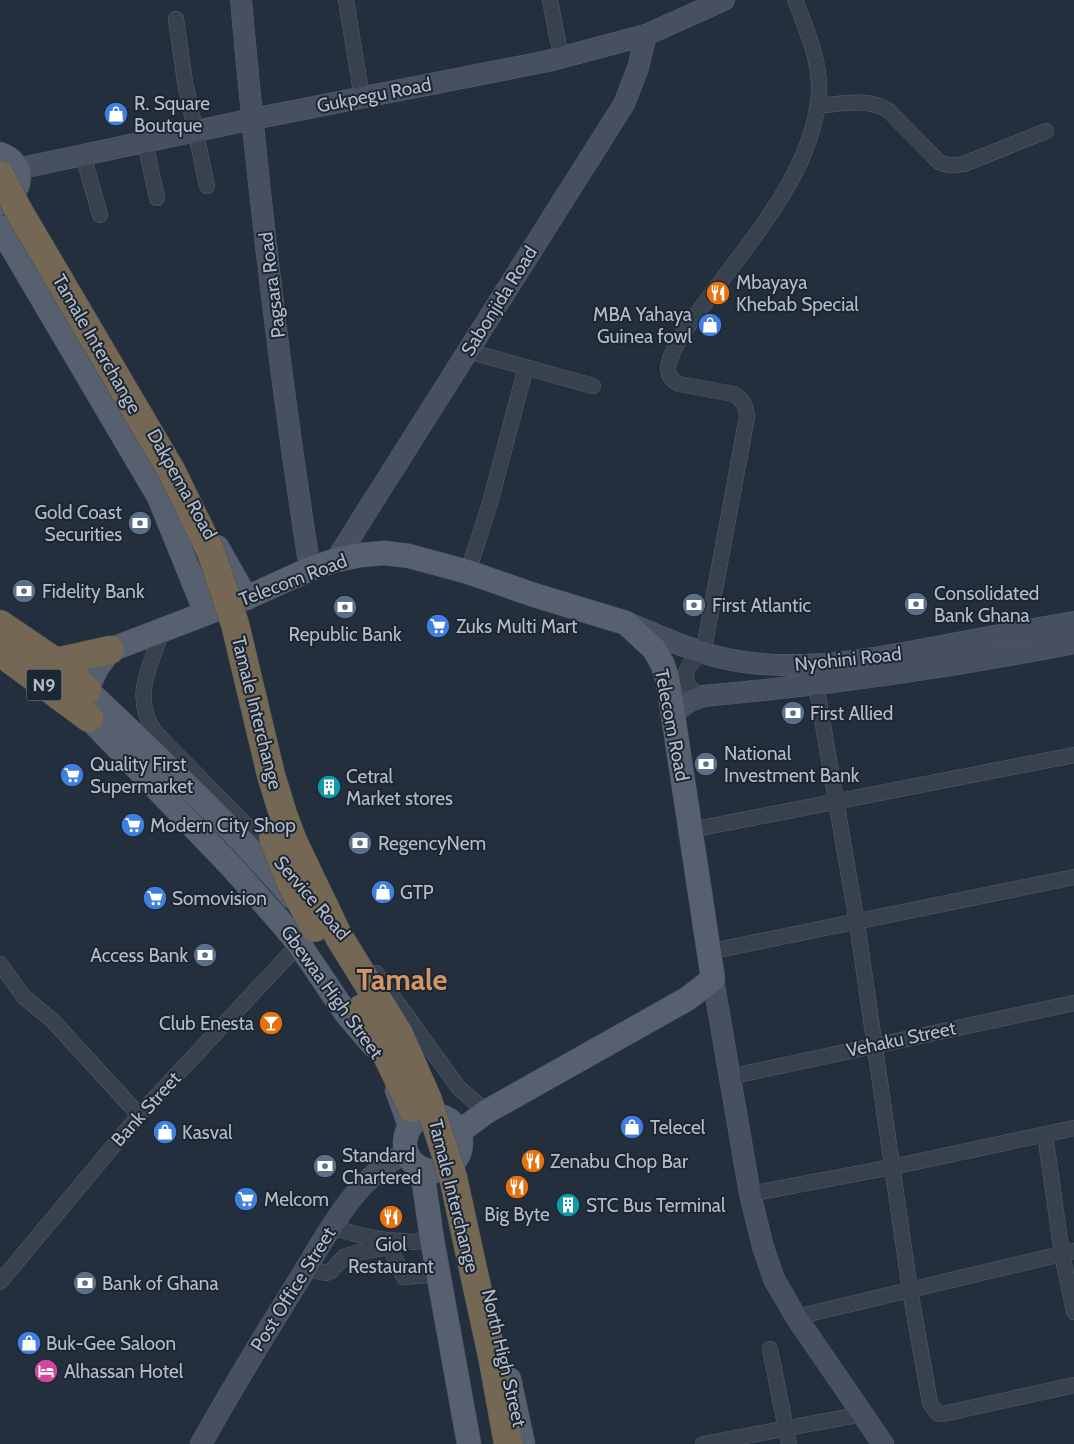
<svg xmlns="http://www.w3.org/2000/svg" width="1074" height="1444" font-family="Cabin,sans-serif">
  <style>
    .lines { fill: none; stroke-linecap: round; stroke-linejoin: round }
    .street-casing { stroke: #565f6c; stroke-width: 16 }
    .secondary-casing { stroke: #565f6c; stroke-width: 22 }
    .primary-casing { stroke: #414a57; stroke-width: 25 }
    .highway-casing { stroke: #434c59; stroke-width: 29 }
    .street { stroke: #38414e; stroke-width: 15 }
    .secondary { stroke: #465061; stroke-width: 21 }
    .primary { stroke: #56606e; stroke-width: 24 }
    .highway { stroke: #746855; stroke-width: 28 }
    .highway-bridge-casing { stroke: #434c59; stroke-width: 29; stroke-linecap: butt }
    .highway-bridge { stroke: #746855; stroke-width: 28 }
    .labels { text-anchor: middle; dominant-baseline: central; stroke-width: 4; stroke-linejoin: round; paint-order: stroke }
    .shield { fill: #1d2633; stroke: #878f9c; stroke-width: 1 }
    .shield-label { font-size: 18px; font-weight: bold; fill: #b4bcc9 }
    .street-label { font-size: 19px; fill: #b4bcc9; stroke: #1d2633 }
    .poi-label { font-size: 19px; fill: #b4bcc9; stroke: #1d2633; text-anchor: start }
    .town-label { font-size: 29px; font-weight: bold; fill: #d59563; stroke: #1d2633 }
  </style>
  <rect width="100%" height="100%" fill="#242f3e"/>
  <g class="lines">
    <g class="street-casing">
      <g id="street">
        <polyline points="346,0 362,98"/>
        <polyline points="550,0 561,57"/>
        <polyline points="176,19 185,82 207,186"/>
        <path d="M 817,106 C 841,104 868,97 889,111 L 939,162 C 948,166 954,166 964,164 L 1046,131"/>
        <polyline points="145,142 157,198"/>
        <polyline points="83,155 100,215"/>
        <polyline points="468,351 593,386"/>
        <polyline points="468,572 490,503 526,367"/>
        <path d="M 162,631 C 150,667 131,697 155,732 L 273,853"/>
        <polyline points="816,684 857,923 910,1290 930,1403 937,1413 943,1414 1074,1385"/>
        <path d="M 703,696 C 678,687 682,665 703,654 L 747,417 C 746,406 743,400 734,394 L 679,384 C 668,379 666,370 670,359 C 677,339 695,316 708,299 C 752,238 815,169 819,91 C 820,59 806,29 795,0"/>
        <polyline points="691,830 1074,755"/>
        <polyline points="708,952 1074,877"/>
        <polyline points="0,964 24,997 53,1021 139,1115"/>
        <polyline points="376,973 458,1087 486,1112"/>
        <polyline points="729,1077 1074,1003"/>
        <polyline points="1045,1134 1062,1254 1074,1312"/>
        <polyline points="750,1194 892,1167 1074,1128"/>
        <polyline points="331,1227 363,1236 386,1240 404,1277 438,1274"/>
        <polyline points="386,1240 414,1242 432,1239"/>
        <polyline points="306,1269 326,1273 331,1271 344,1257 360,1252 390,1247"/>
        <polyline points="0,1282 139,1115 299,944"/>
        <polyline points="796,1317 1074,1251"/>
        <polyline points="770,1349 789,1444"/>
        <polyline points="703,1444 863,1414"/>
      </g>
    </g>
    <g class="secondary-casing">
      <g id="secondary">
        <path d="M 241,0 C 258,190 280,380 310,569"/>
        <polyline points="17,169 253,119 548,61 646,35 724,0"/>
        <polyline points="336,560 624,104 638,68 646,35"/>
        <path d="M 630,624 C 667,639 704,657 744,662 C 809,671 873,659 936,647 C 982,638 1028,630 1074,622"/>
        <path d="M 673,714 L 688,702 L 703,696 C 827,685 952,667 1074,643"/>
        <polyline points="713,979 750,1194 763,1247 774,1279 796,1317 883,1444"/>
        <path d="M 201,1444 C 230,1392 261,1341 292,1291 C 323,1243 352,1178 406,1153"/>
      </g>
    </g>
    <g class="primary-casing">
      <g id="primary">
        <path d="M 0,154 C 26,163 24,193 0,203"/>
        <polyline points="0,227 159,497 206,613"/>
        <polyline points="217,547 246,598"/>
        <path d="M 87,690 C 158,757 229,823 292,897"/>
        <polyline points="373,1045 345,1012 299,944 278,919 232,867 89,718 87,690 96,669 110,650 246,598 310,569 336,560 361,555 385,553 409,556 468,572 534,595 626,623 654,649 663,665 668,682 713,979 687,999 486,1112 458,1133"/>
        <polyline points="397,1090 410,1126"/>
        <circle cx="433" cy="1143" r="28"/>
        <polyline points="422,1169 432,1239 469,1444"/>
        <polyline points="509,1379 523,1444"/>
      </g>
    </g>
    <g class="highway-casing">
      <g id="highway">
        <polyline points="0,624 56,662 87,690"/>
        <polyline points="0,652 89,718"/>
        <polyline points="56,662 110,650"/>
        <polyline points="492,1356 508,1444"/>
      </g>
    </g>
    <use href="#street" class="street"/>
    <use href="#secondary" class="secondary"/>
    <use href="#primary" class="primary"/>
    <use href="#highway" class="highway"/>
    <g class="highway-bridge-casing">
      <g id="highway-bridge">
        <polyline points="0,175 17,208 171,470 211,552 235,624 271,775 283,814 293,841 339,937 399,1034 428,1100 453,1177 492,1356"/>
        <polyline points="273,838 291,884 315,928"/>
        <polyline points="362,1008 377,1035 412,1108"/>
      </g>
    </g>
    <use href="#highway-bridge" class="highway-bridge"/>
  </g>
  <defs>
    <g id="shop-disc" transform="scale(1.25)"><circle r="9.5" fill="#3f7fe0" stroke="#1d2633"/><path d="M-5-2.5h2.3a2.7 3.5 0 0 1 5.4 0H5L5.5 6h-11ZM-1.5-2.5h3a1.5 2.3 0 0 0-3 0Z" fill="#fff"/></g>
    <g id="restaurant-disc" transform="scale(1.25)"><circle r="9.5" fill="#e8710a" stroke="#1d2633"/><path d="M-5-6h1v4h1v-4h1v4h1v-4h1v5L-1.5 .5V6h-2V.5L-5-1ZM5-6V6H3V1.5H1.5Q1.5-4 5-6Z" fill="#fff"/></g>
    <g id="bank-disc" transform="scale(1.25)"><circle r="9.5" fill="#5c6f8a" stroke="#1d2633"/><path d="M-6-4H6V4H-6ZM0-2.3a2.3 2.3 0 1 0 0 4.6a2.3 2.3 0 1 0 0-4.6Z" fill="#fff"/></g>
    <g id="supermarket-disc" transform="scale(1.25)"><circle r="9.5" fill="#3f7fe0" stroke="#1d2633"/><path d="M-6-5.5h2.5l.6 2H6L4.5 2H-2.5L-4.4-4H-6ZM-1.5 3.2a1.3 1.3 0 1 0 .1 0ZM3 3.2a1.3 1.3 0 1 0 .1 0Z" fill="#fff"/></g>
    <g id="building-disc" transform="scale(1.25)"><circle r="9.5" fill="#0f9aa8" stroke="#1d2633"/><path d="M-4-6H4V6H1V3H-1V6H-4ZM-2.5-4.3h1.7v1.8h-1.7ZM.8-4.3h1.7v1.8H.8ZM-2.5-1h1.7V.8h-1.7ZM.8-1h1.7V.8H.8Z" fill="#fff"/></g>
    <g id="bar-disc" transform="scale(1.25)"><circle r="9.5" fill="#e8710a" stroke="#1d2633"/><path d="M-6-5H6L.8 .8V4.5H3.5V6h-7V4.5H-.8V.8Z" fill="#fff"/></g>
    <g id="hotel-disc" transform="scale(1.25)"><circle r="9.5" fill="#d1479c" stroke="#1d2633"/><path d="M-6-4.5h1.5V1H6V5H4.5V3h-9V5H-6ZM-4 0a1.8 1.8 0 1 1 3.6 0ZM.5 0V-2.5h3Q6-2.5 6 0Z" fill="#fff"/></g>
  </defs>
  <g fill-rule="evenodd">
    <use href="#shop-disc" x="116" y="114"/>
    <use href="#restaurant-disc" x="718" y="293"/>
    <use href="#shop-disc" x="710" y="325"/>
    <use href="#bank-disc" x="140" y="523"/>
    <use href="#bank-disc" x="24" y="591"/>
    <use href="#bank-disc" x="916" y="604"/>
    <use href="#bank-disc" x="694" y="605"/>
    <use href="#bank-disc" x="345" y="607"/>
    <use href="#supermarket-disc" x="438" y="626"/>
    <use href="#bank-disc" x="793" y="713"/>
    <use href="#bank-disc" x="706" y="764"/>
    <use href="#supermarket-disc" x="72" y="775"/>
    <use href="#building-disc" x="329" y="787"/>
    <use href="#supermarket-disc" x="133" y="825"/>
    <use href="#bank-disc" x="360" y="843"/>
    <use href="#shop-disc" x="383" y="892"/>
    <use href="#supermarket-disc" x="155" y="898"/>
    <use href="#bank-disc" x="205" y="955"/>
    <use href="#bar-disc" x="271" y="1023"/>
    <use href="#shop-disc" x="632" y="1127"/>
    <use href="#shop-disc" x="165" y="1132"/>
    <use href="#restaurant-disc" x="533" y="1161"/>
    <use href="#bank-disc" x="325" y="1166"/>
    <use href="#restaurant-disc" x="517" y="1187"/>
    <use href="#supermarket-disc" x="246" y="1199"/>
    <use href="#building-disc" x="568" y="1205"/>
    <use href="#restaurant-disc" x="391" y="1217"/>
    <use href="#bank-disc" x="85" y="1283"/>
    <use href="#shop-disc" x="29" y="1343"/>
    <use href="#hotel-disc" x="46" y="1371"/>
  </g>
  <g class="labels">
    <rect class="shield" x="26.5" y="669.5" width="35" height="31" rx="4"/>
    <g class="shield-label">
      <text x="44" y="685">N9</text>
    </g>
    <g class="street-label">
      <text transform="translate(374 95) rotate(-11)">Gukpegu Road</text>
      <text transform="translate(272 285) rotate(-97)">Pagsara Road</text>
      <text transform="translate(499 301) rotate(-58)">Sabonjida Road</text>
      <text transform="translate(97 344) rotate(60)">Tamale Interchange</text>
      <text transform="translate(182 484) rotate(61)">Dakpema Road</text>
      <text transform="translate(293 580) rotate(-21)">Telecom Road</text>
      <text transform="translate(848 659) rotate(-6)">Nyohini Road</text>
      <text transform="translate(257 713) rotate(76)">Tamale Interchange</text>
      <text transform="translate(672 725) rotate(79)">Telecom Road</text>
      <text transform="translate(312 898) rotate(49)">Service Road</text>
      <text transform="translate(332 992) rotate(54)">Gbewaa High Street</text>
      <text transform="translate(901 1039) rotate(-12)">Vehaku Street</text>
      <text transform="translate(146 1109) rotate(-48)">Bank Street</text>
      <text transform="translate(454 1196) rotate(76)">Tamale Interchange</text>
      <text transform="translate(293 1289) rotate(-58)">Post Office Street</text>
      <text transform="translate(504 1358) rotate(77)">North High Street</text>
    </g>
    <g class="poi-label">
      <text x="134" y="103">R. Square<tspan x="134" dy="22">Boutque</tspan></text>
      <text x="736" y="282">Mbayaya<tspan x="736" dy="22">Khebab Special</tspan></text>
      <text x="692" y="314" text-anchor="end">MBA Yahaya<tspan x="692" dy="22">Guinea fowl</tspan></text>
      <text x="122" y="512" text-anchor="end">Gold Coast<tspan x="122" dy="22">Securities</tspan></text>
      <text x="42" y="591">Fidelity Bank</text>
      <text x="934" y="593">Consolidated<tspan x="934" dy="22">Bank Ghana</tspan></text>
      <text x="712" y="605">First Atlantic</text>
      <text x="456" y="626">Zuks Multi Mart</text>
      <text x="345" y="634" text-anchor="middle">Republic Bank</text>
      <text x="810" y="713">First Allied</text>
      <text x="724" y="753">National<tspan x="724" dy="22">Investment Bank</tspan></text>
      <text x="90" y="764">Quality First<tspan x="90" dy="22">Supermarket</tspan></text>
      <text x="346" y="776">Cetral<tspan x="346" dy="22">Market stores</tspan></text>
      <text x="150" y="825">Modern City Shop</text>
      <text x="378" y="843">RegencyNem</text>
      <text x="400" y="892">GTP</text>
      <text x="172" y="898">Somovision</text>
      <text x="188" y="955" text-anchor="end">Access Bank</text>
      <text x="254" y="1023" text-anchor="end">Club Enesta</text>
      <text x="650" y="1127">Telecel</text>
      <text x="182" y="1132">Kasval</text>
      <text x="342" y="1155">Standard<tspan x="342" dy="22">Chartered</tspan></text>
      <text x="550" y="1161">Zenabu Chop Bar</text>
      <text x="264" y="1199">Melcom</text>
      <text x="586" y="1205">STC Bus Terminal</text>
      <text x="517" y="1214" text-anchor="middle">Big Byte</text>
      <text x="391" y="1244" text-anchor="middle">Giol<tspan x="391" dy="22">Restaurant</tspan></text>
      <text x="102" y="1283">Bank of Ghana</text>
      <text x="46" y="1343">Buk-Gee Saloon</text>
      <text x="64" y="1371">Alhassan Hotel</text>
    </g>
    <g class="town-label">
      <text x="402" y="979">Tamale</text>
    </g>
  </g>
</svg>
